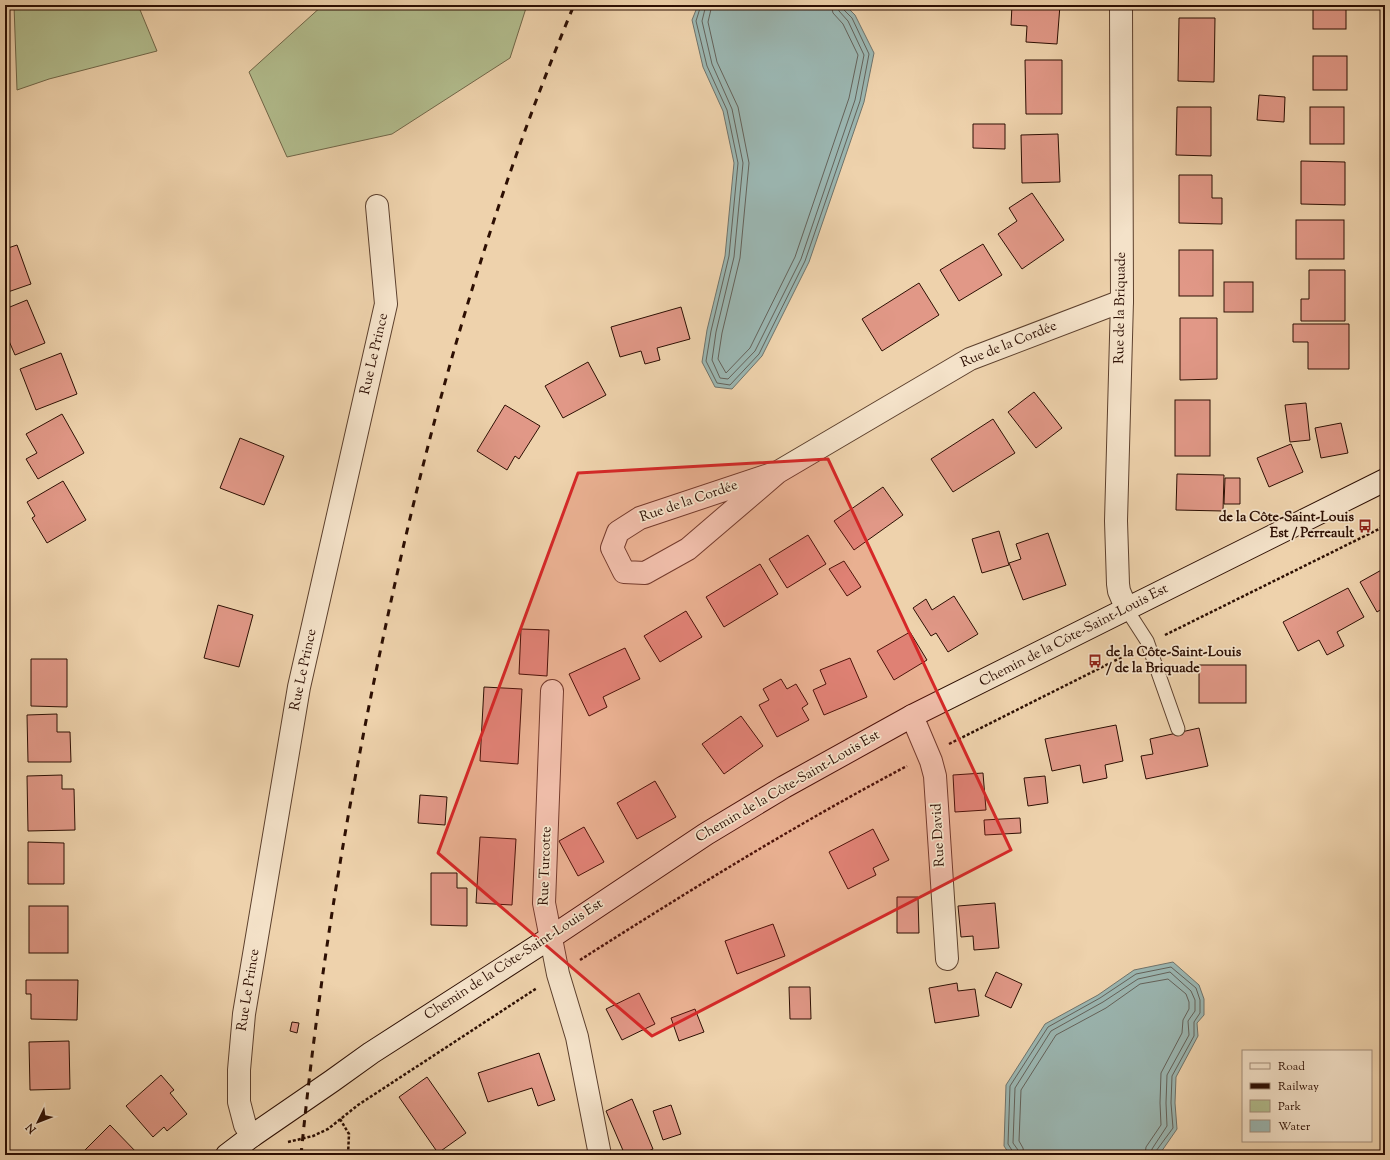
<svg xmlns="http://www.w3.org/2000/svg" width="1390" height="1160" font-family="'Sorts Mill Goudy',serif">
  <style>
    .green { fill: #b2bd8e; stroke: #706648 }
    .water { fill: #9bb6b1; stroke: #6f736b }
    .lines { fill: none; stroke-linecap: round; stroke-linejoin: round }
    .shore { stroke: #64625a; stroke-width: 1 }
    .building { fill: #e19887; stroke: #2d0f03 }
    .lane-casing { stroke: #5d402d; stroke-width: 15 }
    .street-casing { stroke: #5d402d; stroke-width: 24 }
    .secondary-casing { stroke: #2d0f03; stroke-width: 24 }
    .path { stroke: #2d0f03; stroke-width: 2.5; stroke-dasharray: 3 2; stroke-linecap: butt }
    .lane { stroke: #f4e2c9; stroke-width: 13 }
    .street { stroke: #f4e2c9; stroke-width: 22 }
    .secondary { stroke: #f4e2c9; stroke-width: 22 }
    .rail { stroke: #2d0f03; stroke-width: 3; stroke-dasharray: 7 7; stroke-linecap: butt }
    .marked { fill: #d62828; fill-opacity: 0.2; stroke: #d62828; stroke-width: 3; stroke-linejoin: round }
    .labels { text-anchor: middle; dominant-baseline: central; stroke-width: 3.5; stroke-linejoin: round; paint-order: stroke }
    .street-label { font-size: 14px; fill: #2d0f03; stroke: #f4e2c9 }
    .poi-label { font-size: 14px; font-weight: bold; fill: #2d0f03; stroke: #f4e2c9; text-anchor: end }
  </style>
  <rect width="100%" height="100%" fill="#eed2ac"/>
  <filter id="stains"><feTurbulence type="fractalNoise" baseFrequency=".005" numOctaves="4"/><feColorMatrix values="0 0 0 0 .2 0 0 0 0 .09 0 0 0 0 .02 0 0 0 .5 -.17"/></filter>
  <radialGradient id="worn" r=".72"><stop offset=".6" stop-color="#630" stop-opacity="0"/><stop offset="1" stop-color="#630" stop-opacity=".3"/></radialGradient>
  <g class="green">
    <polygon points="14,5 138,5 157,51 49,79 17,90"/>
    <polygon points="323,5 527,5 510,58 392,134 287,157 249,72"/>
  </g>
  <g class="water">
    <polygon points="698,5 845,5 855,15 874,53 864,102 809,262 762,356 732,389 715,387 702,362 707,330 725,256 734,163 723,111 703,67 692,20"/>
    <polygon points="1173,962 1199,985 1204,999 1204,1015 1197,1023 1198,1036 1176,1077 1175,1103 1177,1129 1159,1155 1010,1155 1004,1146 1006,1085 1045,1024 1098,995 1134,970"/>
  </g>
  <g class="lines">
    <g class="shore">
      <polyline points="701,5 696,21 707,66 727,110 738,163 729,256 711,331 706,361 717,383 730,385 759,354 805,261 860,101 869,54 852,18 843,9 842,5"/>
      <polyline points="706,5 702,21 712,64 732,109 743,163 734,257 716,332 712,360 720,378 728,379 755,351 801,259 855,100 864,55 848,21 839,11 837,5"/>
      <polyline points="712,5 708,22 717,62 738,107 749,163 740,258 722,333 718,359 726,373 750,348 795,257 849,98 858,55 843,24 833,13 831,5"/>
      <polyline points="1013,1155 1013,1152 1008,1144 1010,1086 1048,1027 1100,998 1136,974 1171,967 1196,988 1200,1000 1200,1013 1194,1022 1194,1036 1172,1076 1171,1103 1173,1128 1156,1151 1156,1155"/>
      <polyline points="1018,1155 1018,1150 1013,1143 1015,1088 1051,1031 1103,1002 1138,979 1170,972 1191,991 1195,1000 1195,1011 1188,1021 1189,1035 1167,1075 1166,1103 1167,1126 1152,1149 1151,1155"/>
      <polyline points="1024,1155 1023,1148 1019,1141 1021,1090 1056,1035 1106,1008 1140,984 1168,979 1186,994 1189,1002 1189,1009 1183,1020 1182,1033 1161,1073 1160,1103 1161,1125 1146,1147 1145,1155"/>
    </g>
  </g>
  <g class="building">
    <polygon points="1012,5 1060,5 1057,44 1026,42 1027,26 1011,25"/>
    <rect x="1179" y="5" width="39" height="1"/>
    <rect x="1313" y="5" width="33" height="24"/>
    <polygon points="1179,18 1215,18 1214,82 1178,81"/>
    <rect x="1313" y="56" width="34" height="34"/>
    <polygon points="1025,60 1062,60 1062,114 1026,114"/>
    <polygon points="1259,95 1285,97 1284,122 1257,120"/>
    <polygon points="1177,107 1211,107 1211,156 1176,155"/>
    <rect x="1310" y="107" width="34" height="37"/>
    <polygon points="973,124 1005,124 1005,149 973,148"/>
    <polygon points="1058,134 1060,182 1022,183 1021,135"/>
    <polygon points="1301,161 1345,162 1345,205 1301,204"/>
    <polygon points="1179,175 1212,175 1212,198 1222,198 1222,224 1179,223"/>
    <polygon points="1032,193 1064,240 1022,269 998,234 1017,221 1009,208"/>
    <rect x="1296" y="220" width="48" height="39"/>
    <polygon points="983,244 1002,275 959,301 940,270"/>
    <polygon points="17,245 31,284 5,293 5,249"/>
    <rect x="1179" y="250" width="34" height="46"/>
    <polygon points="1309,270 1345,270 1345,321 1301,321 1301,299 1309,299"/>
    <rect x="1224" y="282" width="29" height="30"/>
    <polygon points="919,283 939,315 882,351 862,319"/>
    <polygon points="27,300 45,343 15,355 9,341 6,342 5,340 5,309"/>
    <polygon points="681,307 690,339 657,348 660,360 645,364 641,351 620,357 611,327"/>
    <polygon points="1180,318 1217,318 1217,379 1180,380"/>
    <polygon points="1293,324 1349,324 1349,369 1308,369 1308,342 1293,342"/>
    <polygon points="61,353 77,394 36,410 20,369"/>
    <polygon points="588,362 606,395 563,418 545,386"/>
    <polygon points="1034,392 1062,428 1036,448 1008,412"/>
    <rect x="1175" y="400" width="35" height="56"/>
    <polygon points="1306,403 1310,440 1290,442 1285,405"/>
    <polygon points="505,405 540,426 519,459 515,456 507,470 477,451"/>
    <polygon points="62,414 84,453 38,479 26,459 37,453 26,434"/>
    <polygon points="993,419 1015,453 953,492 931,459"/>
    <polygon points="1341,423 1348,453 1321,458 1315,428"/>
    <polygon points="240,438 284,456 264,505 220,488"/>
    <polygon points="1291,444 1303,472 1269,487 1257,458"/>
    <polygon points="1177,474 1224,475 1223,511 1176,510"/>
    <polygon points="1225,478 1240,478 1240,504 1224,504"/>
    <polygon points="63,481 86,520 47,543 32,518 35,516 27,502"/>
    <polygon points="883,487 903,515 854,550 834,521"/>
    <polygon points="999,531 1009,565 982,573 972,539"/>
    <polygon points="1048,533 1066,585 1023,600 1009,563 1021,559 1016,544"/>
    <polygon points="808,535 826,564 787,588 769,559"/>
    <polygon points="844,561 861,587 847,596 829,569"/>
    <polygon points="760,564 778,594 724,627 706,597"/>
    <polygon points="1385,568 1385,607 1377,612 1360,582"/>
    <polygon points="1348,588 1364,617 1337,632 1344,646 1327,655 1319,640 1298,651 1283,622"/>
    <polygon points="954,596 978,634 948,652 936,633 931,636 913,608 926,599 932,610"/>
    <polygon points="218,605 253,615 239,667 204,658"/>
    <polygon points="686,611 702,637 660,662 644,636"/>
    <polygon points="521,629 549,630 547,676 519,674"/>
    <polygon points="910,632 927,660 894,680 877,651"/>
    <polygon points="625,648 640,679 603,697 607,707 589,716 569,674"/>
    <polygon points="850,658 867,697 824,715 813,690 826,684 820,670"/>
    <polygon points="31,659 67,659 67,707 31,706"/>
    <rect x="1199" y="665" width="47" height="38"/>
    <polygon points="781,679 787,689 796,684 808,704 802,708 809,720 777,737 759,705 769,700 763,689"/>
    <polygon points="484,687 522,689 518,764 480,761"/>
    <polygon points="57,714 57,732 70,732 71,762 28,762 27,715"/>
    <polygon points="741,716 763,746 724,774 702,744"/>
    <polygon points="1116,725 1123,761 1105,765 1107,778 1083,783 1080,765 1052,771 1045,739"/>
    <polygon points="1199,728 1208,766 1146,779 1141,756 1153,754 1150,739"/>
    <polygon points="983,773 986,810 955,812 953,775"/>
    <polygon points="62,775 62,789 74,789 75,830 28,831 27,776"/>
    <polygon points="1045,776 1048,803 1028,806 1024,778"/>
    <polygon points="655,781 676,817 637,839 617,803"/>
    <polygon points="420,795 447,797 445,825 418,823"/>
    <polygon points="1020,818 1021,833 985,835 984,820"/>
    <polygon points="584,827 604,862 578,876 559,841"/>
    <polygon points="873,829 889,860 873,868 876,875 848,889 829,852"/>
    <polygon points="480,837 516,839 512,905 476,903"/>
    <polygon points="28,842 64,843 64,884 28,884"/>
    <polygon points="431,873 457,873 457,888 467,888 467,926 431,925"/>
    <polygon points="897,897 918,897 919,933 897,933"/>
    <polygon points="995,903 999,948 974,950 973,936 961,937 958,906"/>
    <rect x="29" y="906" width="39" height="47"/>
    <polygon points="773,924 785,956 737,974 725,941"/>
    <polygon points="996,972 1022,984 1011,1008 985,996"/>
    <polygon points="26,980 78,980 77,1020 31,1019 31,994 26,994"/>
    <polygon points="957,983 958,991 975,989 979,1016 935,1023 929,988"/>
    <polygon points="789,987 810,987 811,1019 790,1019"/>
    <polygon points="639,993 655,1024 622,1040 606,1009"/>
    <polygon points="695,1009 704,1032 679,1041 671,1018"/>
    <polygon points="292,1022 299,1023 297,1033 290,1031"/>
    <polygon points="69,1041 70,1089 30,1090 29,1042"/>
    <polygon points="539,1053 555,1100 538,1106 532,1088 488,1102 478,1073"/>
    <polygon points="161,1075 174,1090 170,1093 187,1114 167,1131 164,1127 153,1137 126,1106"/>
    <polygon points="427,1077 466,1133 438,1153 399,1097"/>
    <polygon points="632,1099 653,1149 640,1155 625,1155 606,1111"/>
    <polygon points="671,1105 681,1134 663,1140 653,1111"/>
    <polygon points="110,1125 139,1155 80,1155"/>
  </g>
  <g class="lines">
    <g class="lane-casing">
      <polyline id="lane" points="1127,610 1147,641 1178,729"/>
    </g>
    <g class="street-casing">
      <g id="street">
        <polyline points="1121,5 1122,301 1116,521 1118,584 1119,591 1127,610"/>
        <polyline points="778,472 640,518 618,532 612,548 624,572 645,573 688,549 778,472 970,359 1122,301"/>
        <polyline points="552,691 544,903 558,974 577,1037 600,1155"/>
        <polyline points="912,716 931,761 935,776 947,959"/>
        <polyline points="252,1136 245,1125 239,1102 239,1070 244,1014 299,687 386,304 377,206"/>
      </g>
    </g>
    <g class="secondary-casing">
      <polyline id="secondary" points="227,1155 252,1136 332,1081 371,1053 550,938 706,834 784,787 912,716 1385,480"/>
    </g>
    <g class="path">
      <polyline points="1165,635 1385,526"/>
      <polyline points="949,744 1130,653"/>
      <path d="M 580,960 C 687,892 795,825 907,766"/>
      <polyline points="340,1119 349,1134 348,1155"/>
      <polyline points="288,1142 313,1136 328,1129 358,1105 537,988"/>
    </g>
    <use href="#lane" class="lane"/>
    <use href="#street" class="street"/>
    <use href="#secondary" class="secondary"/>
    <path class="rail" d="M 301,1155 C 318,983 346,812 382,643 C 428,425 488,211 574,5"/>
  </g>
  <path class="marked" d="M 828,459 L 1011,850 L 652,1036 L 438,853 L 578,473 Z"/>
  <defs>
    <g id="bus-bare" transform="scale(1.08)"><path d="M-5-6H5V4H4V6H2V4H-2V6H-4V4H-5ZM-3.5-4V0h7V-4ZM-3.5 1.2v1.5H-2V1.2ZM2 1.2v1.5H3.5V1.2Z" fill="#8f2418" stroke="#f4e2c9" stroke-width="2.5" paint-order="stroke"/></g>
  </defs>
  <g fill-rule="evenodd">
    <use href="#bus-bare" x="1365" y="526"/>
    <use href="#bus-bare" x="1095" y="661"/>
  </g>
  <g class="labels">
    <g class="street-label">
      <text transform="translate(1121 308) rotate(-89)">Rue de la Briquade</text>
      <text transform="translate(1009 345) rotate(-22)">Rue de la Cordée</text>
      <text transform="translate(375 354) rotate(-77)">Rue Le Prince</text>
      <text transform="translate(689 502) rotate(-19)">Rue de la Cordée</text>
      <text transform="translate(1074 636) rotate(-27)">Chemin de la Côte-Saint-Louis Est</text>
      <text transform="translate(304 670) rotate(-78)">Rue Le Prince</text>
      <text transform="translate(788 787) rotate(-30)">Chemin de la Côte-Saint-Louis Est</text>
      <text transform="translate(939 835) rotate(-93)">Rue David</text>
      <text transform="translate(546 866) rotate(-88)">Rue Turcotte</text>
      <text transform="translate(514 960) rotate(-33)">Chemin de la Côte-Saint-Louis Est</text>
      <text transform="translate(249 990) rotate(-81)">Rue Le Prince</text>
    </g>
    <g class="poi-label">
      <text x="1354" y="518">de la Côte-Saint-Louis<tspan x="1354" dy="16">Est / Perreault</tspan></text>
      <text x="1106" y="653" text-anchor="start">de la Côte-Saint-Louis<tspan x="1106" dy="16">/ de la Briquade</tspan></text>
    </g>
  </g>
  <rect width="1390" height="1160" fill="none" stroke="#eed2ac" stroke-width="20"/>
  <rect x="6" y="6" width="1378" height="1148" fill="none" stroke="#2d0f03" stroke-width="2"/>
  <rect x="10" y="10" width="1370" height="1140" fill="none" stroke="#2d0f03"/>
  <rect x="1242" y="1050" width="130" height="92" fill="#f4e2c9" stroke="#a48e7a"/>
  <rect x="1250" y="1063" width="20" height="6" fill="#f4e2c9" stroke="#a48e7a"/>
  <text x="1278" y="1070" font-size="12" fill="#2d0f03">Road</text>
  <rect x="1250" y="1083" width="20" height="6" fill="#2d0f03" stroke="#a48e7a"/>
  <text x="1278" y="1090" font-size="12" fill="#2d0f03">Railway</text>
  <rect x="1250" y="1100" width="20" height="12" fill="#b2bd8e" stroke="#a48e7a"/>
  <text x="1278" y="1110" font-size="12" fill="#2d0f03">Park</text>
  <rect x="1250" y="1120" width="20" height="12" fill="#9bb6b1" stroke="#a48e7a"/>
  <text x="1278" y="1130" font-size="12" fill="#2d0f03">Water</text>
  <g transform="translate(38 1122) rotate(227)" stroke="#f4e2c9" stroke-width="3" paint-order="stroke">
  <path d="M0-3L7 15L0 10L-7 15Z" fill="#2d0f03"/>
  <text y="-6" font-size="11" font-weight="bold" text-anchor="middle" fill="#2d0f03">N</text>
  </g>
  <rect width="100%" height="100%" filter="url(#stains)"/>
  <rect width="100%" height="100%" fill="url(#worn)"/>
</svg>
